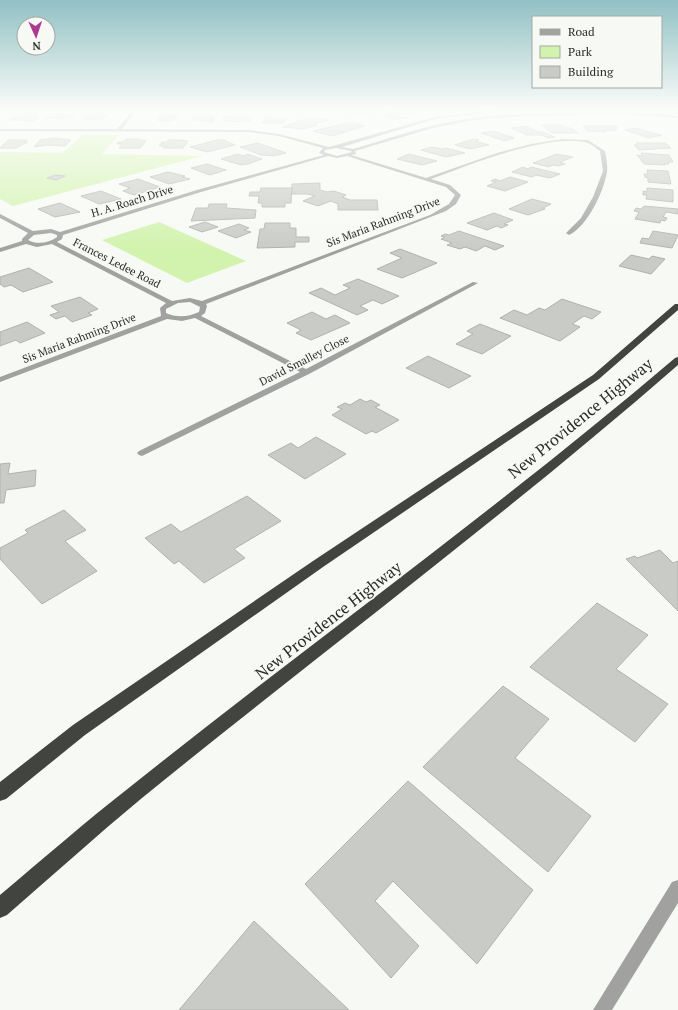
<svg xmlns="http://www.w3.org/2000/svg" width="678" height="1010" font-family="'PT Serif',serif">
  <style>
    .green { fill: #d2f3ae }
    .building { fill: #c8cbc6; stroke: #b0b3ad }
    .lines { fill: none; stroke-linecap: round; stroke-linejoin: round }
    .street { fill: #a1a2a0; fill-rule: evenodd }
    .highway { fill: #42443f; fill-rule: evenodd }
    .labels { text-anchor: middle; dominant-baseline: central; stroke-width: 3.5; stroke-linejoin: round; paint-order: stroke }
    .far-street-label { font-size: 11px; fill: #2b2c2a; stroke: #f7faf4 }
    .near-street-label { font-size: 16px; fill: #2b2c2a; stroke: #f7faf4 }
  </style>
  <rect width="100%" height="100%" fill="#f7faf4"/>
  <g class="green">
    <polygon points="83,135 119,135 102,154 202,156 13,206 0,199 0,152 62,153"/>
    <polygon points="159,222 246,261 187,283 102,240"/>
  </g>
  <g class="building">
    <polygon points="343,109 366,109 373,111 371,114 362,114 341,112"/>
    <polygon points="390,109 408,109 415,113 401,114 408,118 394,119 385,115 392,114 385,111 391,110"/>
    <polygon points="26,112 40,112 35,116 40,116 34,121 10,120 15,116 21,116"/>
    <polygon points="51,113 60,113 59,114 75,113 69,119 45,118"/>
    <polygon points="93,113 109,113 103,119 85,120 88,117 82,117"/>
    <polygon points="159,115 176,115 175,117 178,117 173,121 158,121 160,118 157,118"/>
    <polygon points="209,116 214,117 213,122 193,120 194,117"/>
    <polygon points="224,117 251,117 250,122 223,121"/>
    <polygon points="266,117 275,117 275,118 287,118 284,123 261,123"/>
    <polygon points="311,117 328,120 313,124 317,125 304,129 282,127"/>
    <polygon points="352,122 365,126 332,136 313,131"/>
    <polygon points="542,125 561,125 565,128 571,128 578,133 552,133"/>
    <polygon points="526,126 539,132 543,132 555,137 549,138 542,135 527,135 511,128"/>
    <polygon points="583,126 618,126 615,131 605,130 606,132 587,131"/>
    <polygon points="637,128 652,133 662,135 649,138 625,130"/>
    <polygon points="493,131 514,138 504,141 481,133"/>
    <polygon points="55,138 71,140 65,146 47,145 34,147 40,140"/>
    <polygon points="126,139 138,139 146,141 140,148 119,148 122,144 117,144 118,142 123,142"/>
    <polygon points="473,139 479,140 475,141 489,145 470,149 455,145"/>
    <polygon points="8,140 27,140 23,142 28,142 16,148 0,148"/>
    <polygon points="168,140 180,140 188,141 183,148 163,148 164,146 159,146 162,142 167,142"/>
    <polygon points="217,140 224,140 235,145 207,152 190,147"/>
    <polygon points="258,143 286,153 274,156 261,155 240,147"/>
    <polygon points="636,143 666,143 671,148 639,150 634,145 638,145"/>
    <polygon points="432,147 442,149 446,148 465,153 446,157 421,150"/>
    <polygon points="641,153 669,155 673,162 668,162 669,164 664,164 665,165 644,164 637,155 642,156"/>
    <polygon points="238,154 243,156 248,154 262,159 248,164 241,165 221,159"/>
    <polygon points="409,154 437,161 422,165 397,159"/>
    <polygon points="557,154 573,157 560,162 565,164 558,166 553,165 549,167 533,163"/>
    <polygon points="207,164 226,170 210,175 191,168"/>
    <polygon points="523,167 528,169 531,167 560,174 550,178 536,175 532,177 512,172"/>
    <polygon points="647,170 668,171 671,184 648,182 648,178 645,177 644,174 648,174"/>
    <polygon points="168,172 185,176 182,177 190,179 169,184 150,177"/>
    <polygon points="55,175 65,176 56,180 47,178"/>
    <polygon points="510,177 528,182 505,191 487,186 496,182 491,181 495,179 500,181"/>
    <polygon points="138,179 160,187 134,195 123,191 130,188 119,184"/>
    <polygon points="320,183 320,190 327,192 334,191 346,195 342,197 350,200 377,200 378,210 338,210 338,204 331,201 318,206 303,201 315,196 308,194 292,194 292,184"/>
    <polygon points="261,188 292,188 291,203 285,203 285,207 262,207 262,203 258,203 259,196 249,196 250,192 260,192"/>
    <polygon points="647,188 673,190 673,202 646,199 647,195 643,195 643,191 647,192"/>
    <polygon points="101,191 121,199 99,204 81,196"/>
    <polygon points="532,199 551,204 543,208 545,209 528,215 509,209"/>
    <polygon points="60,203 80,212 55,217 38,209"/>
    <polygon points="209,204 227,204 226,208 256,210 255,218 191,221 196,208 208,208"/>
    <polygon points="644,206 678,209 678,214 666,212 663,217 667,218 665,221 661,220 660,223 635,219 639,212 634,211 636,208 641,209"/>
    <polygon points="494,213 513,220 504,224 508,225 501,228 497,226 487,230 467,223"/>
    <polygon points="205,222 218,227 202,232 189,227"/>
    <polygon points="265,223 290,223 290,228 296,228 296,237 309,237 309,242 295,242 295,247 257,248 260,229 264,229"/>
    <polygon points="239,224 249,228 244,230 251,232 236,238 218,231"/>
    <polygon points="459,231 504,246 495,250 485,246 476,251 465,247 460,249 447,245 452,243 441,239 445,237 441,236 445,234 449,235"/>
    <polygon points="653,231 678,235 672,248 640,243 642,238 649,239"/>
    <polygon points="400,249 437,263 402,278 377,269 402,258 390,253"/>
    <polygon points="631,255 649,259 652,256 665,259 651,274 619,266"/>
    <polygon points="29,268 53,282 23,292 11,285 4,287 0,284 0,277"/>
    <polygon points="358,279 399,296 382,304 373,300 360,306 368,310 357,315 309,293 321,288 335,295 350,288 343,285"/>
    <polygon points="80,297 98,309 88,313 92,315 72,322 65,316 56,319 50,315 59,312 51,306"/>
    <polygon points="562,299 601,312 592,319 584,316 572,324 580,327 560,341 500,318 514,310 527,315 539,308 545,310"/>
    <polygon points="312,312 326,319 335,315 350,323 311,340 296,333 301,330 287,323"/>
    <polygon points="27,322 45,333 20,343 16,340 0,346 0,332"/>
    <polygon points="480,324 511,336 482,354 456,344 473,334 467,331"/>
    <polygon points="428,356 471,376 449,388 406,368"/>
    <polygon points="360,399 366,402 371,400 380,405 375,407 399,420 376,433 372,431 366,434 332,415 342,409 337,407 345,403 350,405"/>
    <polygon points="316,437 346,454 305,479 268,455 291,443 298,448"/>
    <polygon points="10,463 8,474 36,470 35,486 6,490 4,503 0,503 0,464"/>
    <polygon points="247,496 281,521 234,549 245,558 204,583 179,561 174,564 145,538 171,524 181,532"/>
    <polygon points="64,510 86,530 65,541 97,571 42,604 0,559 0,548 28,533 25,530"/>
    <polygon points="660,550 673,563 678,561 678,611 626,559 635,556 637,558"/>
    <polygon points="597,603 648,635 616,669 668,704 635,742 530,667"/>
    <polygon points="503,686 549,719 515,758 591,816 548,872 423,767"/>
    <polygon points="408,781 533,890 477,964 393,881 375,901 419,946 391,978 305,884"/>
    <polygon points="254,921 349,1010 179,1010"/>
  </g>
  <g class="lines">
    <g class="street">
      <path d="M 134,109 L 138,109 L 122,129 L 249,130 L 279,134 L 329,147 L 435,117 L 501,109 L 505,110 L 435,119 L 342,147 L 353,149 C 385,140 417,128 450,122 C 492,114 535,113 578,112 C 611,111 644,111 678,116 L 678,118 L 615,114 L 504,117 L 468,121 L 433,128 L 355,151 L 356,154 L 351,155 L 426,178 L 497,153 L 531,144 L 562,139 L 588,140 L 605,151 C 606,157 608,166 607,172 C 604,191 587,227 569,235 L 566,233 L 581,218 L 593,197 L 603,171 L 600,151 C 596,148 590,143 584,142 C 543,135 471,164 431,179 L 450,185 L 461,195 L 456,204 L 446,211 L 206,304 L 207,306 L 205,313 L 201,316 L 306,369 L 473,282 L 478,283 L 309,374 L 142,456 L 139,455 L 137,453 L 139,451 L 300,372 L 195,318 L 182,321 L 167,319 L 0,382 L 0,377 L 161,316 L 160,308 L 166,303 L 52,244 L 37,247 L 26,244 L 0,252 L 0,248 L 22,241 L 22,239 L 28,233 L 0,218 L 0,214 L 33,231 L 51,229 L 60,232 L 197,190 L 324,155 L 319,153 L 323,148 L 279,136 L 249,132 L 0,131 L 0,129 L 117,129 ZM 336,148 L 351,151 L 352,152 L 337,156 L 324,152 L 325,150 ZM 328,156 L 337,158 L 347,156 L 446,187 L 455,195 L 449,204 L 430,215 L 202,301 L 190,298 L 172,301 L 57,242 L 62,239 L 63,235 L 201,192 ZM 51,233 L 57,235 L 57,237 C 49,243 37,245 28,240 L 34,235 ZM 190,302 L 200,307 L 199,312 C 188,317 177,318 166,313 L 166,309 L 178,303 Z"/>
      <polygon points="678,880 678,903 612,1010 593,1010 672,882"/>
    </g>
    <g class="highway">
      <polygon points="672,109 677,109 678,114"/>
      <polygon points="675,304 678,304 678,310 599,379 323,567 85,735 6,799 0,801 0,782 73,725 313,561 593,375"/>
      <path d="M 678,357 L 678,365 C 505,516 320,653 142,798 C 96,836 52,876 7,915 L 0,918 L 0,895 C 43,859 85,822 130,787 C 310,643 499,508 675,358 Z"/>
    </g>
  </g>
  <linearGradient id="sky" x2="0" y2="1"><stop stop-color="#91c0c4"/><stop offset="0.44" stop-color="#fbfdfa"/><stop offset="1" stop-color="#fbfdfa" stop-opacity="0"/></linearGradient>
  <rect width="678" height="250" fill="url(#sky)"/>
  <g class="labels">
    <g class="far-street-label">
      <text transform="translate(132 201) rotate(-17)">H. A. Roach Drive</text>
      <text transform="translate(383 222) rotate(-21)">Sis Maria Rahming Drive</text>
      <text transform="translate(117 263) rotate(27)">Frances Ledee Road</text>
      <text transform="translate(79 338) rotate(-21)">Sis Maria Rahming Drive</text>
      <text transform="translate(304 360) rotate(-27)">David Smalley Close</text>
    </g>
    <g class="near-street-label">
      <text transform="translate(580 418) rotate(-39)">New Providence Highway</text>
      <text transform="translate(328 620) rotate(-38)">New Providence Highway</text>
    </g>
  </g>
  <rect x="532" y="16" width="130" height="72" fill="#f7faf4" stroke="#a5a8a3"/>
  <rect x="540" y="29" width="20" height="6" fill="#a1a2a0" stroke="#a5a8a3"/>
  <text x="568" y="36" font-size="12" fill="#2b2c2a">Road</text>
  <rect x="540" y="46" width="20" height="12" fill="#d2f3ae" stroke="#a5a8a3"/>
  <text x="568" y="56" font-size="12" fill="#2b2c2a">Park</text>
  <rect x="540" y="66" width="20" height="12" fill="#c8cbc6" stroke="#a5a8a3"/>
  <text x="568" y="76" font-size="12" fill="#2b2c2a">Building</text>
  <g transform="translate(36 36) rotate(177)"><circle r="19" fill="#f7faf4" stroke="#a5a8a3"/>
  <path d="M0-3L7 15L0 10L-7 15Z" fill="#ae3991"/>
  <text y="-6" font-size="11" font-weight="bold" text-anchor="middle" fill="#2b2c2a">N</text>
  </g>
</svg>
